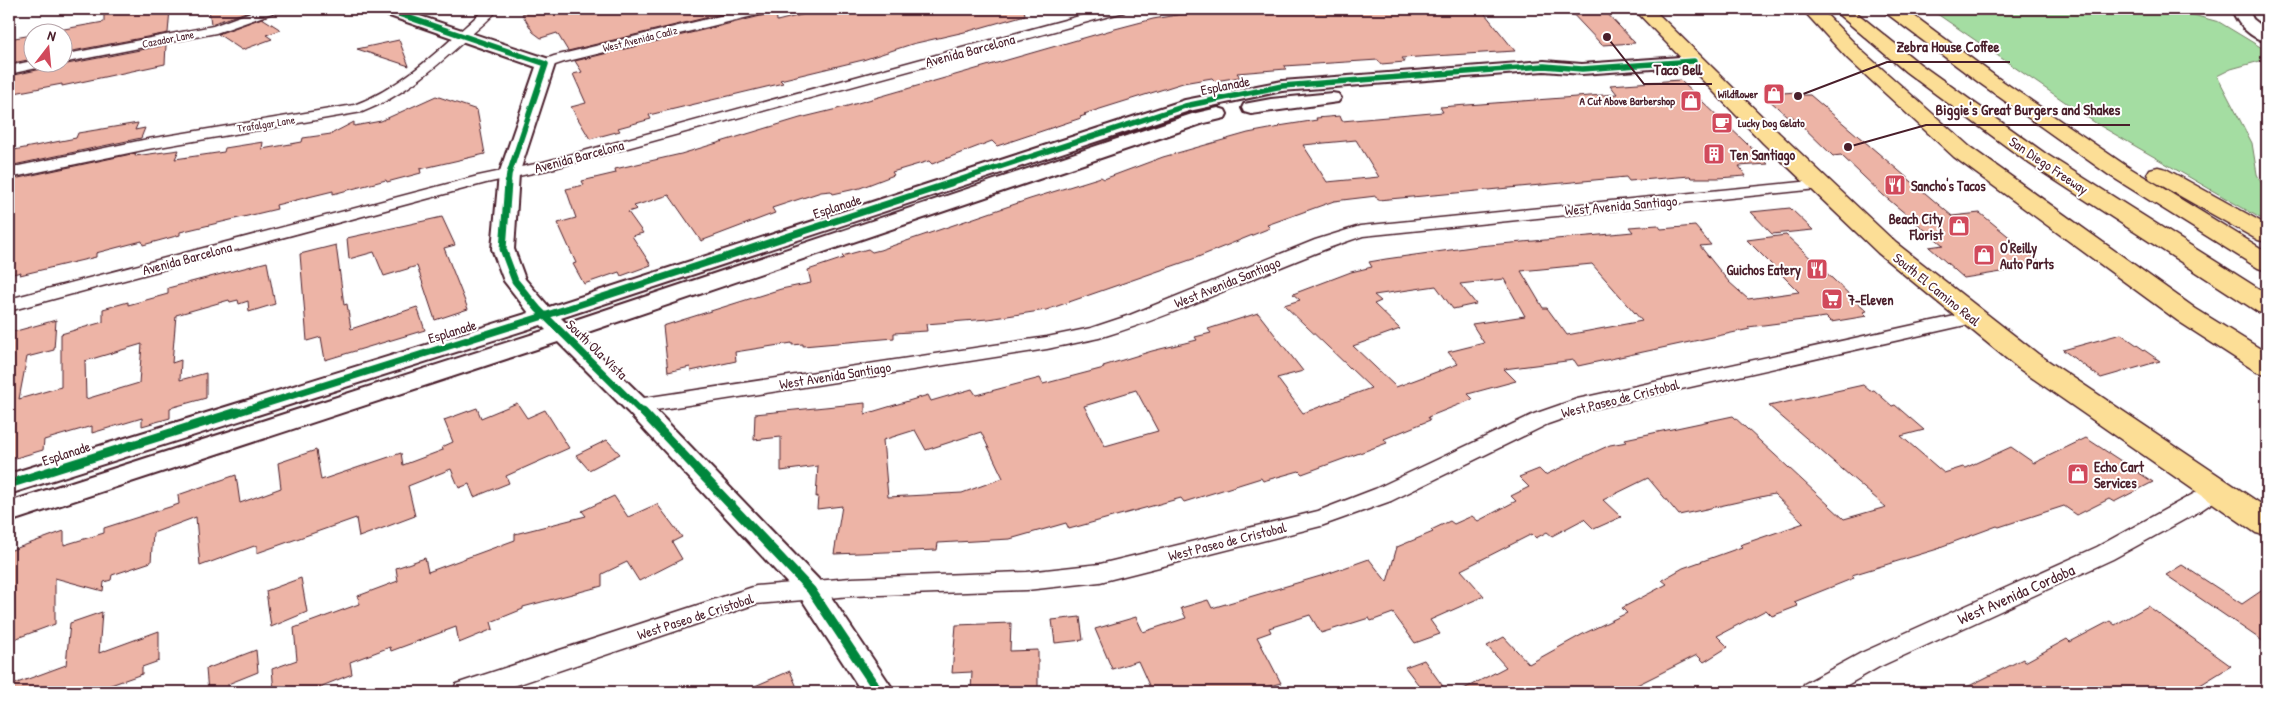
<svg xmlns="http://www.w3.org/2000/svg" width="2276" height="701" font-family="'Patrick Hand',sans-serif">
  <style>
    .green { fill: #a4dda2; stroke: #777e66 }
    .building { fill: #edb4a6; stroke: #4a1f2b; fill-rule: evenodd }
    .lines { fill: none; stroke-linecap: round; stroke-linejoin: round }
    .minor-casing { stroke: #4a1f2b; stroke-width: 3 }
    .tertiary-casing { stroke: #4a1f2b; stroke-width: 4 }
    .primary-casing { stroke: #4a1f2b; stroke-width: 3 }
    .motorway-casing { stroke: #4a1f2b; stroke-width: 3 }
    .minor { fill: #fff; fill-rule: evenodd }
    .tertiary { fill: #fff; fill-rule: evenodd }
    .primary { fill: #fcde96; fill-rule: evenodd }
    .motorway { fill: #fcde96; fill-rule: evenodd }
    .cycleway-far2-casing { stroke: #fff; stroke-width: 8 }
    .cycleway-far1-casing { stroke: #fff; stroke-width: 10 }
    .cycleway-casing { stroke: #fff; stroke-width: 12 }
    .cycleway-far2 { stroke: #00873e; stroke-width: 5.5 }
    .cycleway-far1 { stroke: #00873e; stroke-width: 7 }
    .cycleway { stroke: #00873e; stroke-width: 9 }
    .labels { text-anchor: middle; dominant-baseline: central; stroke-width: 4; stroke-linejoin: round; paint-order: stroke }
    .far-street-label { font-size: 11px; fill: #4a1f2b; stroke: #fff }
    .far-poi-label { font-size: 11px; font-weight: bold; fill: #4a1f2b; stroke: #fff; text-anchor: end }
    .street-label { font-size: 14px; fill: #4a1f2b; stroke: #fff }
    .poi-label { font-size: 14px; font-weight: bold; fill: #4a1f2b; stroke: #fff; text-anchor: start }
    .near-street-label { font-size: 16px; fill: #4a1f2b; stroke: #fff }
    .leader { fill: none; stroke: #4a1f2b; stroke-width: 2 }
    .callout-dot { fill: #4a1f2b; stroke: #fff; stroke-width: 2 }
    .callout-label { font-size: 15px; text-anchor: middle; font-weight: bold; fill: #4a1f2b; stroke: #fff; stroke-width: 4; stroke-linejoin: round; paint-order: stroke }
  </style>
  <rect width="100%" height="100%" fill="#fff"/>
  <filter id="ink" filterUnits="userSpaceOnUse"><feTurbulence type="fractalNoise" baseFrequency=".02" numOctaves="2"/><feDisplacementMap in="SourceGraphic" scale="10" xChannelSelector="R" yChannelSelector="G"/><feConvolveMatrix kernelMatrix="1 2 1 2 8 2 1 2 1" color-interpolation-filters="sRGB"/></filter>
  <g filter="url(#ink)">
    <polygon class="green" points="1930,9 2171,9 2219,22 2267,51 2267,59 2231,69 2217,76 2252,143 2257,174 2267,195 2267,222 2097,124"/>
    <g class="building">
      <polygon points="104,9 170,9 168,33 62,53 62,32 47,32 104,22"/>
      <polygon points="209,9 246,9 249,11 211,24"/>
      <polygon points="543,9 742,9 568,51 557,33 541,38 533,32 522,14"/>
      <polygon points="772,9 776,9 777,21 825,9 1024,9 1025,15 969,31 912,44 863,60 780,80 783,83 649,115 651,119 618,128 620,131 590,139 571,107 586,103 573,74 582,72 575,61 769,14"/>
      <polygon points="1212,9 1481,9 1515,51 1402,58 1405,62 1381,64 1378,60 1284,66 1286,69 1237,73 1240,77 1215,81 1212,78 1183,83 1084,114 1086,115 1080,117 1081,118 997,146 992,141 932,164 929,161 892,172 894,175 860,188 833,194 831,191 821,192 772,208 775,213 701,241 669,195 634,206 637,209 628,212 643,233 632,236 651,265 621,276 619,272 584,284 573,264 576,263 558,223 576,218 566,189 584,185 582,181 616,173 615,169 681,154 800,118 837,109 1115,29 1153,19"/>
      <polygon points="1568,9 1603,9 1635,43 1602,45"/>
      <polygon points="262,18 281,30 266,35 272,39 242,50 218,34"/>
      <polygon points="32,35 32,59 9,64 9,39"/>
      <polygon points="399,40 409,66 357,49"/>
      <polygon points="166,45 165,64 62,86 62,84 9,94 9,76 51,67 55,62 62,65"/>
      <path d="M 1680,80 L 1768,164 L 1739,166 L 1746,176 L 1718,178 L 1692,178 L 1690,176 L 1629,181 L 1626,177 L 1445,194 L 1378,200 L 1376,196 L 1334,201 L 1267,225 L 1270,228 L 1193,259 L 1046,310 L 988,319 L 926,324 L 927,331 L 894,333 L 894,338 L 803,346 L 803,344 L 792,345 L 792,343 L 735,352 L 736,361 L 691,371 L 690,367 L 668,372 L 663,326 L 781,289 L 811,283 L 808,270 L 844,258 L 842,256 L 868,249 L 872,252 L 880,250 L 1030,199 L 1101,177 L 1104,179 L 1163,157 L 1248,133 L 1280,127 L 1279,126 L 1317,120 L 1316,118 L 1340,116 L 1342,121 L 1443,112 L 1440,107 L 1617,94 L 1610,85 ZM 1356,140 L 1379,177 L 1327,182 L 1303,145 Z"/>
      <polygon points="1797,92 1801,95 1810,95 1952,216 1980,213 2040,262 2010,267 2014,270 1964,278 1929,247 1943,245 1883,195 1841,155 1833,156 1792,116 1787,116 1768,99 1772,98 1768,94"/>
      <polygon points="436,96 477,110 485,154 420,169 421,173 387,182 386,180 333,194 333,191 276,205 277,209 180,232 180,235 143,245 142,241 96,253 96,257 62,265 20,275 21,272 9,275 9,180 136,153 135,156 179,150 175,159 224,152 225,148 263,142 262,149 302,142 303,138 331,134 354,122 354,126 381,121"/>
      <polygon points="138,123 135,130 145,128 141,138 9,166 9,151 76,138 78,133"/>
      <polygon points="1790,208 1813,230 1772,234 1751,212"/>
      <polygon points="442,217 455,245 444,248 468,309 435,320 417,266 384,276 374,252 349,259 347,238"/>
      <path d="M 1658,225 L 1661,229 L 1695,226 L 1711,245 L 1700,246 L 1729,282 L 1748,299 L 1799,292 L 1747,240 L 1786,235 L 1867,311 L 1863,312 L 1867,316 L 1831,322 L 1826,317 L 1748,327 L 1750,329 L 1578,366 L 1574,360 L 1504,369 L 1516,381 L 1468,394 L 1473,399 L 1428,417 L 1430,420 L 1384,439 L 1387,443 L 1302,474 L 1299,471 L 1263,481 L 1261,478 L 1184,502 L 1181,498 L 1069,529 L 1066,523 L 1010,539 L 938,543 L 937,550 L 834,554 L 842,506 L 817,509 L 818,496 L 816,497 L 818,466 L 781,471 L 781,437 L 754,440 L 755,414 L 865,403 L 865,414 L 928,395 L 931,401 L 972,389 L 976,395 L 1040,378 L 1043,384 L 1104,368 L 1103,366 L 1152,351 L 1197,340 L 1195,337 L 1211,333 L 1208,329 L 1258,313 L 1303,371 L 1277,378 L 1303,413 L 1371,388 L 1284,305 L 1300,300 L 1293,294 L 1351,272 L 1372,267 L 1369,262 L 1386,259 L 1479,246 L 1633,232 L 1629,227 ZM 1592,264 L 1642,321 L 1567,335 L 1547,308 L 1543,308 L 1521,271 ZM 1504,279 L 1525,316 L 1472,324 L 1484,343 L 1448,352 L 1458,364 L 1396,387 L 1353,346 L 1400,329 L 1374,304 L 1381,301 L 1374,295 L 1436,286 L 1453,309 L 1476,304 L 1460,284 ZM 1136,390 L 1158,431 L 1105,446 L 1084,406 ZM 915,430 L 926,450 L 981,432 L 1003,478 L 962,493 L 888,497 L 883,440 Z"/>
      <polygon points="336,245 344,305 347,304 351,329 417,307 425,330 325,360 321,337 307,341 300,254"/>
      <path d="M 267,262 L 275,304 L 249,312 L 248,301 L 239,304 L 238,300 L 230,302 L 229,300 L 176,315 L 172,363 L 181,360 L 180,380 L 206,373 L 206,398 L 170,408 L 170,418 L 142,426 L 142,418 L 92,433 L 92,426 L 44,440 L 43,450 L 9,460 L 9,333 L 56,320 L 54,350 L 27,357 L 19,399 L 61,387 L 61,334 L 103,322 L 103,309 L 128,302 L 128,305 L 168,294 L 168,288 ZM 142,344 L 139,383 L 86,399 L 85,361 Z"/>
      <polygon points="2121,334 2160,361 2101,378 2063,350"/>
      <polygon points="1863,385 1870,391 1874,390 1892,406 1895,405 1924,430 1901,436 1944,473 1963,467 1965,468 2011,447 2034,463 2086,438 2153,482 2114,502 2109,499 2077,515 2064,506 1999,527 1997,526 1940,547 1941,548 1852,575 1854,578 1794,602 1798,606 1772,616 1766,610 1717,636 1728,647 1704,662 1697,655 1623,692 1458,692 1506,667 1487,646 1504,637 1529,664 1583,634 1627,613 1622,608 1667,584 1662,580 1683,568 1742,547 1740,545 1804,523 1774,494 1679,515 1648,478 1603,500 1621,517 1594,529 1584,519 1552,536 1547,532 1536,538 1532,534 1461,570 1484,596 1430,620 1440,634 1415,643 1393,613 1371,621 1369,618 1321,633 1310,615 1269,628 1271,632 1257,637 1281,683 1246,692 1152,692 1138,661 1112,669 1095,629 1136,617 1143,632 1186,618 1181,608 1208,600 1212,608 1324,575 1369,559 1387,582 1397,547 1433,532 1431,530 1450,521 1454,524 1472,516 1478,521 1516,501 1511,496 1529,487 1519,477 1539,469 1545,475 1610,445 1627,442 1625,439 1733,416 1844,519 1886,507 1769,406"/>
      <polygon points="517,403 527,418 545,410 569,448 506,476 509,483 474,497 469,484 459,488 451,469 408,486 415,516 359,537 356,518 257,553 257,545 200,566 196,517 153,533 151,562 112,575 111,580 104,582 103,591 55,578 55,624 9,641 9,551 64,531 64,545 104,533 104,528 179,504 178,495 236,475 240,503 281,488 278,463 316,450 321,480 401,453 403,465 443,450 442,447 453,442 444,420 477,408 481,418"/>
      <polygon points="607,440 620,454 589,470 576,455"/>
      <polygon points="614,496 628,517 657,504 682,537 672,542 682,559 639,581 627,562 602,574 602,586 523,607 523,609 491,622 493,629 459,643 456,627 391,651 390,647 350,662 352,674 322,686 322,689 313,692 274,692 272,669 297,660 294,628 359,604 358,596 398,581 396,568 425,558 428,572 515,540 515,534 586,516 582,511"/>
      <polygon points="2182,565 2242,604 2267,587 2267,644 2166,575"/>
      <polygon points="301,578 307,612 271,627 266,591"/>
      <polygon points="2148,606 2231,666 2189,692 1957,692 2023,659 2025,662 2067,639 2070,642 2110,621 2115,625"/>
      <polygon points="102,612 99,653 159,631 159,661 142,667 142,674 91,692 9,692 9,686 66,665 70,623"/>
      <polygon points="1080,617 1083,640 1055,643 1052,620"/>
      <polygon points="1011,623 1010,651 1038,650 1038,692 971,692 972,672 952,673 956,625"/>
      <polygon points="256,650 258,672 228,684 229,692 208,692 206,669"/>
      <polygon points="1424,660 1447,692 1424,692 1405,667"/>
      <polygon points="790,671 799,692 741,692"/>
    </g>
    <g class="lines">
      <g class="minor-casing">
        <g id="minor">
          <polygon points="259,9 276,9 275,12 216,33 62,63 60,62 62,62 62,55 213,26"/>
          <path d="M 485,9 L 498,9 C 491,19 479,27 470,36 C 437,66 404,96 362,112 L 148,149 L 9,178 L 9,168 L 148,139 L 354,105 C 405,86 444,45 485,9 Z"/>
          <polygon points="749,9 770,9 769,12 564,62 546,68 539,64 541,61 554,56"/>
          <polygon points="1105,9 1125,9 1124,12 547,170 486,183 9,311 9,299 478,176 540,163"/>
          <polygon points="32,61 32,62 53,62 51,65 9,74 9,66"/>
          <path d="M 1821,180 L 1827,182 L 1829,185 L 1827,188 L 1363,236 C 1274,265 1190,311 1099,338 C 1082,342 1064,345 1047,349 L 637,413 L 630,411 L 627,406 L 630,401 L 637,399 L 1047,337 L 1091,328 L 1130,315 L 1315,240 L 1360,226 Z"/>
          <polygon points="1973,312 1979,314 1982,318 1979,322 1588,410 1548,424 1391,501 1321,526 1100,582 1027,590 851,596 756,604 496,692 453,692 456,684 465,681 756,586 851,578 1027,572 1100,564 1318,511 1375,489 1534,414 1577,399"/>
          <polygon points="2215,482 2222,484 2226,490 2222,496 2200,511 2113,559 1879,667 1835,692 1801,692 1804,684 1861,653 2097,547"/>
        </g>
      </g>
      <g class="tertiary-casing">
        <g id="tertiary">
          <polygon points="376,9 399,9 552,60 555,64 519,174 514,249 525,279 549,307 1185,100 1282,81 1544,61 1582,64 1694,56 1700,57 1703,61 1700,65 1694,66 1582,74 1544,71 1282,91 1189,111 561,318 566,323 1192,114 1218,108 1225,110 1227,114 1225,118 1204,123 579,335 646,400 821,582 895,692 862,692 801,598 628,412 558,342 9,522 9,502 546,330 541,325 9,494 9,474 529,313 504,281 492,249 499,174 536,67 378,12"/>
          <path d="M 2232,9 L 2248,9 L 2253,19 L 2267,30 L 2267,42 C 2251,38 2237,25 2232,9 Z"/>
          <polygon points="1332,93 1338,94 1341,98 1338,102 1251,114 1244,112 1242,108 1244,104 1271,99"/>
        </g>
      </g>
      <g class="primary-casing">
        <polygon id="primary" points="1634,9 1653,9 1779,133 1896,243 2038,354 2267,508 2267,536 2256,533 2018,368 1878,253 1763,143"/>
      </g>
      <g class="motorway-casing">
        <g id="motorway">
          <polygon points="1802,9 1821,9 1862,51 1970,147 2196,309 2267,353 2267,374 2257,372 2178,321 1954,157 1848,59"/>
          <polygon points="1832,9 1852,9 1920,64 2046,154 2267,294 2267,314 2258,312 2030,164 1906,72"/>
          <polygon points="1884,9 1905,9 1995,76 2125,165 2267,252 2267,271 2258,268 2109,175 1981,84 1886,13"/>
          <polygon points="2158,167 2166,169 2267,225 2267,242 2258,240 2150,179 2147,174 2150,169"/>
        </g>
      </g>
      <use href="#minor" class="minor"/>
      <use href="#tertiary" class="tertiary"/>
      <use href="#primary" class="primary"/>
      <use href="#motorway" class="motorway"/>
      <g class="cycleway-far2-casing">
        <g id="cycleway-far2">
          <polyline points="384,9 546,64 509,174 508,184"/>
          <polyline points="947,184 1185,106 1282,86 1544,66 1582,69 1694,61"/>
        </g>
      </g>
      <g class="cycleway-far1-casing">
        <g id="cycleway-far1">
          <polyline points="508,183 503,249 515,281 538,309 644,414"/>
          <polyline points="233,414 569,308 951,183"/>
        </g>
      </g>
      <g class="cycleway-casing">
        <g id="cycleway">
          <polyline points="643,412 811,590 879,692"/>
          <polyline points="9,484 237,412"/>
        </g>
      </g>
      <use href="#cycleway-far2" class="cycleway-far2"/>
      <use href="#cycleway-far1" class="cycleway-far1"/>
      <use href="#cycleway" class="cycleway"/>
    </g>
  </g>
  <defs>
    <g id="shop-square" transform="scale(1.125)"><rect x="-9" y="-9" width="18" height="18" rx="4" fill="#d1495b" stroke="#fff"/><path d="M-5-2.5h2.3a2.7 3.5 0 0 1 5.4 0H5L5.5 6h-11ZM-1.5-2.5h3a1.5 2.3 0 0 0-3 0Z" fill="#fff"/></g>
    <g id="cafe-square" transform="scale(1.125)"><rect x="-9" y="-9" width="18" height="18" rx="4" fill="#d1495b" stroke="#fff"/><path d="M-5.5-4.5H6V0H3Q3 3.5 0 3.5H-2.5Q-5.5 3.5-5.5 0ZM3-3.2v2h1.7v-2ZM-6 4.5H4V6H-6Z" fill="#fff"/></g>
    <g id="building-square" transform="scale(1.125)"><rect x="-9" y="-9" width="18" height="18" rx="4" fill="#d1495b" stroke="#fff"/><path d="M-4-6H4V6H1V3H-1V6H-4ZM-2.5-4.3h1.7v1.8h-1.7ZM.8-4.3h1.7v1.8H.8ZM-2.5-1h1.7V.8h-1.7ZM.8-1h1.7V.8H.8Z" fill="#fff"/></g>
    <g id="restaurant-square" transform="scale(1.125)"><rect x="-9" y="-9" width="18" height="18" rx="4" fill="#d1495b" stroke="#fff"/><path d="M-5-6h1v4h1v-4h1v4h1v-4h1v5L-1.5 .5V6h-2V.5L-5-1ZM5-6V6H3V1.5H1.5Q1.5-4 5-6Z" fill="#fff"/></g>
    <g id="supermarket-square" transform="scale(1.125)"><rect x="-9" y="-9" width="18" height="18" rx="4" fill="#d1495b" stroke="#fff"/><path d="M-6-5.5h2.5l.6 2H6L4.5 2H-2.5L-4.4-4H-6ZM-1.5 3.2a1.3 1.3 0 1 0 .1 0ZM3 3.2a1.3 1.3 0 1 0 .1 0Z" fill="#fff"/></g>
  </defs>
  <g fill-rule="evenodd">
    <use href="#shop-square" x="1774" y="94"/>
    <use href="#shop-square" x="1691" y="101"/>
    <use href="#cafe-square" x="1722" y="123"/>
    <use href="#building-square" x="1714" y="154"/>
    <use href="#restaurant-square" x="1895" y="185"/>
    <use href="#shop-square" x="1959" y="226"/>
    <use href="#shop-square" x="1984" y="255"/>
    <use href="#restaurant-square" x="1817" y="269"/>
    <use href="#supermarket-square" x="1832" y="299"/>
    <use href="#shop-square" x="2078" y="474"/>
  </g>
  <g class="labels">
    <g class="far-street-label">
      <text transform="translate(168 39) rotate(-11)">Cazador Lane</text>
      <text transform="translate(640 39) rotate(-14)">West Avenida Cadiz</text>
      <text transform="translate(266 124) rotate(-9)">Trafalgar Lane</text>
    </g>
    <g class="far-poi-label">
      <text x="1758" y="94">Wildflower</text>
      <text x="1675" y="101">A Cut Above Barbershop</text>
      <text x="1738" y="123" text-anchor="start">Lucky Dog Gelato</text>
    </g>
    <g class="street-label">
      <text transform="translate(970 50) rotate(-15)">Avenida Barcelona</text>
      <text transform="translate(1225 85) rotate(-11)">Esplanade</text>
      <text transform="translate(579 156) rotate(-15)">Avenida Barcelona</text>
      <text transform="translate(2049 165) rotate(34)">San Diego Freeway</text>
      <text transform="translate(1621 205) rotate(-5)">West Avenida Santiago</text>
      <text transform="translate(837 206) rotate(-18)">Esplanade</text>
      <text transform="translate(187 258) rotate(-15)">Avenida Barcelona</text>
      <text transform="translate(1227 282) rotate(-22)">West Avenida Santiago</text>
      <text transform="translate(1937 289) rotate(39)">South El Camino Real</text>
      <text transform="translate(452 331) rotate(-17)">Esplanade</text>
      <text transform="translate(597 349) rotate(44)">South Ola Vista</text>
      <text transform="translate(835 375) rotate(-9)">West Avenida Santiago</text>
      <text transform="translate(1620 398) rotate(-14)">West Paseo de Cristobal</text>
      <text transform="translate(66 453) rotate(-18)">Esplanade</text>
      <text transform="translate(1227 541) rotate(-14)">West Paseo de Cristobal</text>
      <text transform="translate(695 616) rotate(-18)">West Paseo de Cristobal</text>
    </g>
    <g class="poi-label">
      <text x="1730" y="154">Ten Santiago</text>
      <text x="1911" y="185">Sancho's Tacos</text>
      <text x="1943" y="218" text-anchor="end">Beach City<tspan x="1943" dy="16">Florist</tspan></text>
      <text x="2000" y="247">O'Reilly<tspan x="2000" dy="16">Auto Parts</tspan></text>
      <text x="1801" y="269" text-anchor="end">Guichos Eatery</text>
      <text x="1848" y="299">7-Eleven</text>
      <text x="2094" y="466">Echo Cart<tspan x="2094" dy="16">Services</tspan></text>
    </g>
    <g class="near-street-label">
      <text transform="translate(2016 594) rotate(-24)">West Avenida Cordoba</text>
    </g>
  </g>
  <path class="leader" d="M1798 96L1887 62H2010M1607 37L1644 84H1712M1848 147L1926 125H2130"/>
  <g class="callout-dot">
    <circle cx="1798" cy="96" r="5"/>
    <circle cx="1607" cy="37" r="5"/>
    <circle cx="1848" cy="147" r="5"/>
  </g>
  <g class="callout-label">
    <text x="1948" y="52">Zebra House Coffee</text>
    <text x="1678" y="75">Taco Bell</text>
    <text x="2028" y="115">Biggie's Great Burgers and Shakes</text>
  </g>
  <rect width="2276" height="701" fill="none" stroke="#fff" stroke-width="30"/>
  <rect x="15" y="15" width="2246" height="671" fill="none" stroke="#4a1f2b" stroke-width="2" filter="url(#ink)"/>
  <g transform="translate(48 48) rotate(16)"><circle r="24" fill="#ffffff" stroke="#b7a5aa"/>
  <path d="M0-4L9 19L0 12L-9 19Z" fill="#d1495b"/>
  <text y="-8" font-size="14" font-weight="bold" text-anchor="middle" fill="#4a1f2b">N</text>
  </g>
</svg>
